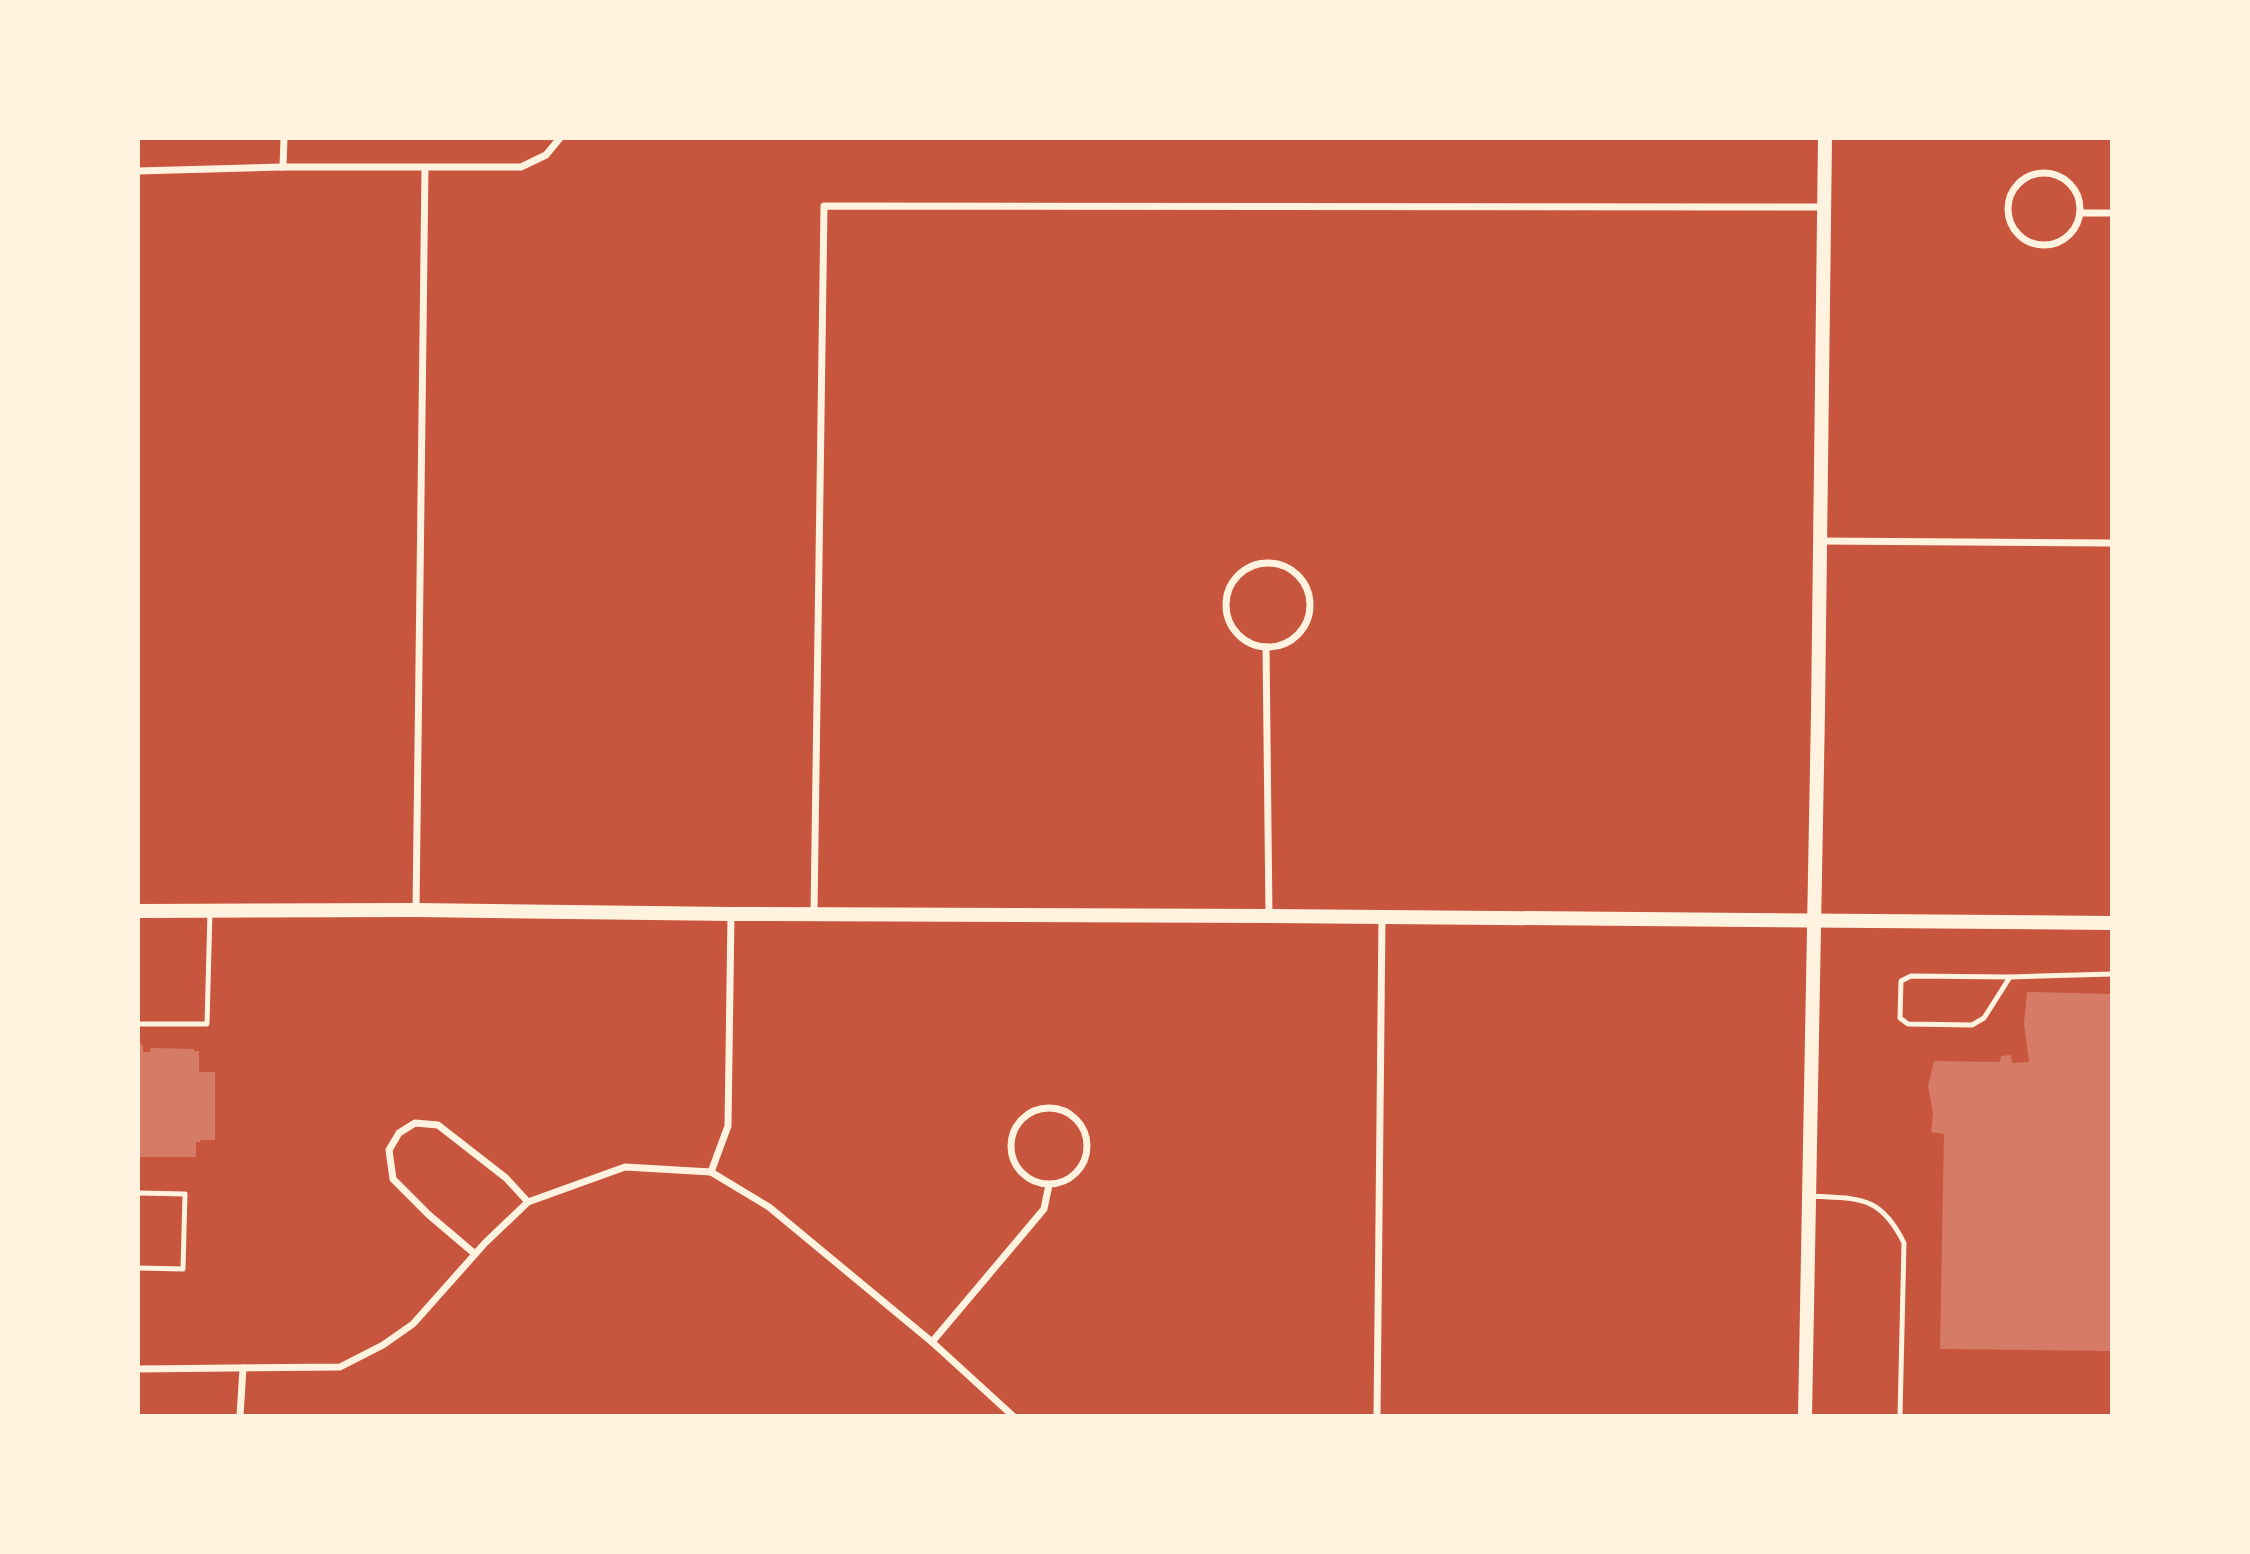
<svg xmlns="http://www.w3.org/2000/svg" width="2250" height="1554" font-family="Signika,sans-serif">
  <style>
    .building { fill: #d67c66 }
    .lines { fill: none; stroke-linecap: round; stroke-linejoin: round }
    .service { stroke: #fff3e0; stroke-width: 5 }
    .minor { stroke: #fff3e0; stroke-width: 7 }
    .secondary { stroke: #fff3e0; stroke-width: 14 }
  </style>
  <rect width="100%" height="100%" fill="#c8553d"/>
  <g class="building">
    <polygon points="2027,992 2112,994 2112,1351 1940,1349 1944,1134 1931,1132 1933,1113 1928,1086 1934,1061 2000,1062 2001,1056 2011,1055 2012,1063 2029,1062 2024,1024"/>
    <polygon points="138,1041 143,1046 143,1052 150,1052 150,1048 194,1049 194,1051 199,1051 199,1072 215,1072 215,1140 200,1140 200,1142 196,1142 196,1157 138,1157"/>
  </g>
  <g class="lines">
    <g class="service">
      <polygon points="1911,976 2010,977 1984,1018 1972,1025 1908,1024 1900,1018 1901,981"/>
      <polyline points="2010,977 2112,974"/>
      <polyline points="138,1024 207,1024 210,911"/>
      <polyline points="138,1193 185,1194 183,1269 138,1268"/>
      <path d="M 1810,1196 C 1858,1199 1880,1194 1904,1243 L 1900,1416"/>
    </g>
    <g class="minor">
      <polyline points="283,167 284,138"/>
      <polyline points="138,171 283,167 521,167 546,155 560,138"/>
      <circle cx="2044" cy="209" r="36"/>
      <polyline points="2080,213 2112,213"/>
      <polyline points="1820,541 2112,543"/>
      <circle cx="1268" cy="605" r="42"/>
      <polyline points="1266,647 1269,916"/>
      <polyline points="416,910 425,168"/>
      <polyline points="814,913 824,206 1824,207"/>
      <circle cx="1049" cy="1146" r="38"/>
      <polyline points="711,1172 728,1126 731,914"/>
      <polyline points="475,1254 429,1215 393,1179 389,1150 399,1133 415,1123 438,1125 506,1178 528,1202"/>
      <polyline points="932,1342 1044,1209 1049,1185"/>
      <polyline points="138,1369 340,1367 383,1345 413,1324 485,1243 528,1202 625,1167 711,1172 769,1207 932,1342 1013,1416"/>
      <polyline points="240,1416 243,1368"/>
      <polyline points="1377,1416 1382,917"/>
    </g>
    <g class="secondary">
      <polyline points="138,911 416,910 731,914 1269,916 2112,923"/>
      <polyline points="1805,1416 1818,712 1825,138"/>
    </g>
  </g>
  <rect width="2250" height="1554" fill="none" stroke="#fff3e0" stroke-width="280"/>
</svg>
